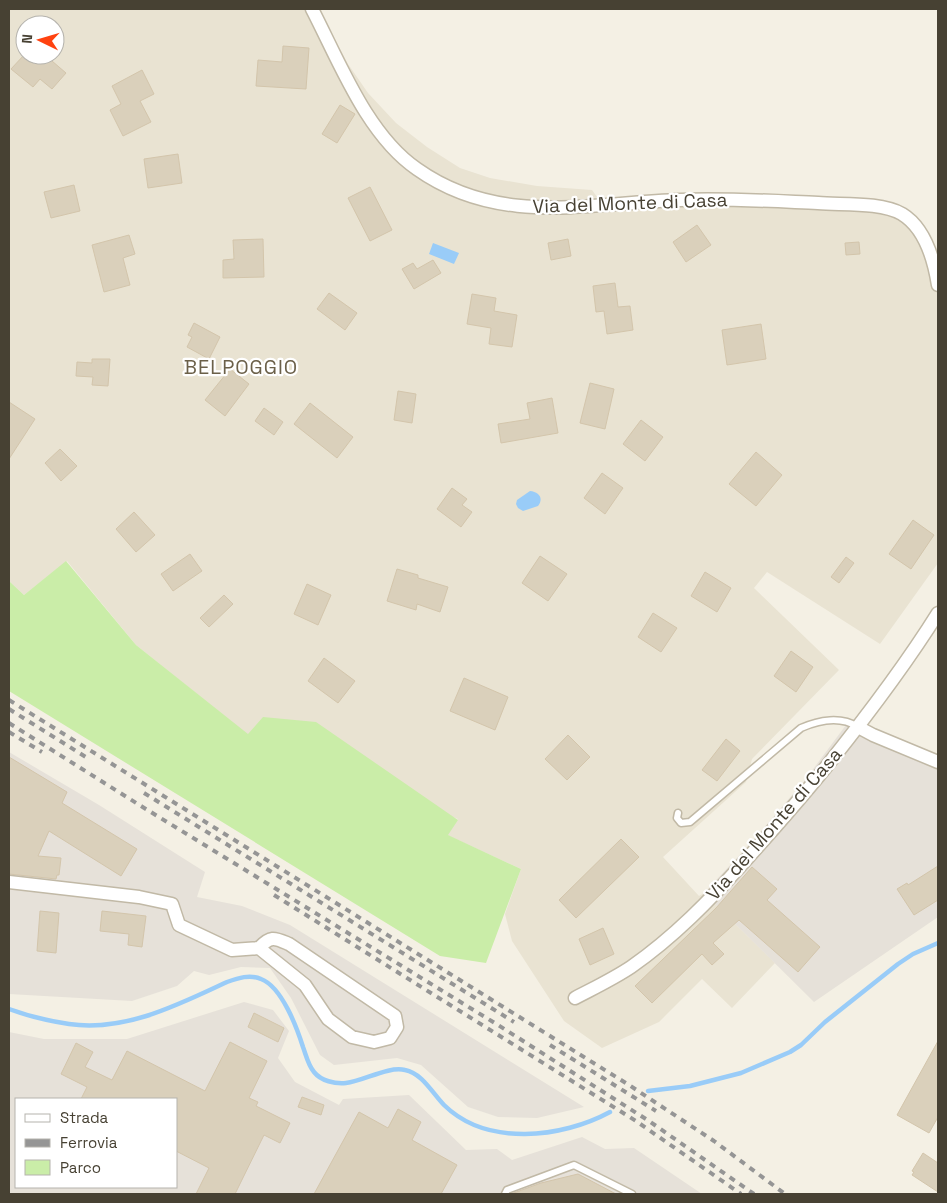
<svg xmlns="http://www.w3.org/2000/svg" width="947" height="1203" font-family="'Space Grotesk',sans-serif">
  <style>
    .residential { fill: #e9e3d2; fill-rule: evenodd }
    .industrial { fill: #e6e1d9; fill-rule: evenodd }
    .green { fill: #caeda8 }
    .water { fill: #99ccf8 }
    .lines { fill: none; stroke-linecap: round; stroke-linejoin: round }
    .stream { stroke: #99ccf8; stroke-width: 4.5 }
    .building { fill: #dad0bb; stroke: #d3c5ab }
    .lane-casing { stroke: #c1b9a6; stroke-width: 9 }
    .street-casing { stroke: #c1b9a6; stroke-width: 15 }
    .lane { stroke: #fff; stroke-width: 6 }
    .street { stroke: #fff; stroke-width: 12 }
    .rail { stroke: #959595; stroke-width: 4; stroke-dasharray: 6 6; stroke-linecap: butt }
    .labels { text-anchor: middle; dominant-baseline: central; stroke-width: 4.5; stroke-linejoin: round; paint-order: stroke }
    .street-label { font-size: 19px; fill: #474133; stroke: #fff }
    .neighbourhood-label { font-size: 20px; letter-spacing: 1px; fill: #6b6049; stroke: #fff }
  </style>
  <rect width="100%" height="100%" fill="#f4f0e4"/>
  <path class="residential" d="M 9,9 L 319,9 L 348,64 L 368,93 L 396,123 L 427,147 L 460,168 L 490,178 L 537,186 L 592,190 L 600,201 L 661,194 L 703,192 L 877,200 L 897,205 L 938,265 L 938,563 L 880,644 L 767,572 L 754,588 L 839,670 L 752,759 L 746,782 L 663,857 L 699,896 L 704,893 L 775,963 L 732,1008 L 702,979 L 659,1022 L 602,1048 L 564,1021 L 512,941 L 505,914 L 521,869 L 447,835 L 458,819 L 248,735 L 136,645 L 67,561 L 24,595 L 9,581 ZM 25,25 L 55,25 L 55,55 L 25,55 Z"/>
  <g class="industrial">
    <polygon points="846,725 875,740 938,767 938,917 814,1002 704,893 750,844 805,780"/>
    <polygon points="9,752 99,805 205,872 197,897 242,906 290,925 584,1107 537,1118 498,1117 468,1107 421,1065 397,1058 334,1065 320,1055 291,998 270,968 241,967 209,975 194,971 177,986 132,1001 9,994"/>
    <path d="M 244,1002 L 273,1010 L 289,1031 L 278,1058 L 295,1082 L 339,1105 L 343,1099 L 409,1095 L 466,1150 L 497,1149 L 512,1160 L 582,1137 L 605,1149 L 634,1148 L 702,1194 L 11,1194 L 9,1193 L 9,1032 L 44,1039 L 127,1039 ZM 16,1099 L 176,1099 L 176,1187 L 16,1187 Z"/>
  </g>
  <polygon class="green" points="66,561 136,645 248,734 263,717 316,722 458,820 448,835 521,869 486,963 440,956 9,691 9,581 24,595"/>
  <g class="water">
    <polygon points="433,243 459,253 454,264 429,254"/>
    <path d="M 530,491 C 539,492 544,498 538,506 L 523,511 L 518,508 L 516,504 L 517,500 Z"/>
  </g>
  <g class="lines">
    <g class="stream">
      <path d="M 9,1009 C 28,1016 49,1021 69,1024 C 125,1032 178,1005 227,982 C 238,978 250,974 261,979 C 282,987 297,1028 303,1047 C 306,1055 308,1065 314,1072 C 321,1081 335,1084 346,1083 C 364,1081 388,1066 405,1070 C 422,1073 433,1094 444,1105 C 487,1147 562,1138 610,1112"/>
      <polyline points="648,1091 690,1086 741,1073 790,1052 801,1045 825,1022 898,964 913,954 938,943"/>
    </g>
  </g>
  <g class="building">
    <polygon points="283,46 309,48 306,89 256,86 258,60 282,62"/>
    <polygon points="24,55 45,55 66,73 52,89 40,79 33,87 11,69"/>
    <polygon points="142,70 154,94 140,101 151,122 123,136 110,110 121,104 112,86"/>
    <polygon points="340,105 355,114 337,143 322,134"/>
    <polygon points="178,154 182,183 148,188 144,159"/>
    <polygon points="74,185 80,211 51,218 44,192"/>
    <polygon points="370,187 392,230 370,241 348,198"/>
    <polygon points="697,225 711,245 686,262 673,242"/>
    <polygon points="129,235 135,254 123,258 130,285 104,292 92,245"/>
    <polygon points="263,239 264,277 223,278 223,260 234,259 233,240"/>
    <polygon points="568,239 571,256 551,260 548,243"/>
    <polygon points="859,242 860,254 846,255 845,243"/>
    <polygon points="433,260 441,273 414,289 402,269 413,263 417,269"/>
    <polygon points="615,283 618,307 630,306 633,330 607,334 604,311 596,312 593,286"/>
    <polygon points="329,293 357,313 345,330 317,309"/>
    <polygon points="472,294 496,298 494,311 517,315 512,347 489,344 491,328 467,324"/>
    <polygon points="194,323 220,337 209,359 187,347 192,337 188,335"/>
    <polygon points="761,324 766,359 727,365 722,330"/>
    <polygon points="92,359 110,359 108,386 92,385 93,377 76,376 77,362 92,363"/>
    <polygon points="230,369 249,384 225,416 205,400"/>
    <polygon points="590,383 614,389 605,429 580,423"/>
    <polygon points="398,391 416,394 412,423 394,420"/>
    <polygon points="552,398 558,433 501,443 498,424 530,419 527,403"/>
    <polygon points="9,402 35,419 9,459"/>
    <polygon points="310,403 353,437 337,458 294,424"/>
    <polygon points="264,408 283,422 274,435 255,421"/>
    <polygon points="641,420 663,437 645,461 623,444"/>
    <polygon points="60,449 77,466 61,481 45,463"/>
    <polygon points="756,452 782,475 756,506 729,484"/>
    <polygon points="602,473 623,488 605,514 584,498"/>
    <polygon points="452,488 467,499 462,505 472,512 461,527 437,509"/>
    <polygon points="134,512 155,535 136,552 116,529"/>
    <polygon points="913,520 934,535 911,569 889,554"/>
    <polygon points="190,554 202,571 173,591 161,574"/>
    <polygon points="540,556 567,574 548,601 522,583"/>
    <polygon points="846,557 854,563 839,583 831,577"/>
    <polygon points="397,569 418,575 418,578 448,587 440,612 417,604 416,610 387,601"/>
    <polygon points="705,572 731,588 717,612 691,596"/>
    <polygon points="307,584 331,595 318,625 294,614"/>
    <polygon points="224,595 233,604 209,627 200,618"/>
    <polygon points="653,613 677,628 661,652 638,637"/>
    <polygon points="791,651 813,667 796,692 774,676"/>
    <polygon points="324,658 355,681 338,703 308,681"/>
    <polygon points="464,678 508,697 495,730 450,711"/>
    <polygon points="568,735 590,757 567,780 545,759"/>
    <polygon points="726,739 740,751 717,781 702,770"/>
    <polygon points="9,757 67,792 62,803 137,849 121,876 49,831 38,856 61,858 59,875 57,875 56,879 9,874"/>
    <polygon points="621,839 639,857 576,918 559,900"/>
    <polygon points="938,866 938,900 914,915 897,889 907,883 908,885"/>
    <polygon points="752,867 777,889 767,900 820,947 798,972 739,920 713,943 724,954 712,965 702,954 652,1003 635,986 716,908"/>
    <polygon points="40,911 59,913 56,953 37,951"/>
    <polygon points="102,911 146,916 142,947 128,945 129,934 100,931"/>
    <polygon points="603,928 614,954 590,965 579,939"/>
    <polygon points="254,1013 284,1028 278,1042 248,1027"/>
    <polygon points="938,1041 938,1117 929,1133 897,1115"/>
    <polygon points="230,1042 267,1061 249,1098 258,1102 256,1106 290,1123 280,1143 264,1135 235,1194 196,1194 209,1168 176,1151 176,1099 81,1099 87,1087 61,1074 76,1043 93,1052 85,1067 112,1080 127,1051 205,1091"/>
    <polygon points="302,1097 324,1105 321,1115 298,1107"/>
    <polygon points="398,1109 421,1122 412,1140 457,1165 441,1194 314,1194 359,1112 388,1128"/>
    <polygon points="923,1153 938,1163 938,1192 912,1175 914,1172 912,1171"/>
    <polygon points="578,1174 616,1194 511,1194 541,1183"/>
  </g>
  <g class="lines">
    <g class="lane-casing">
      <g id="lane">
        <path d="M 678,813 L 677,818 L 681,823 L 690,822 L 801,728 C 819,720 841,716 858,727"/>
        <polyline points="505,1194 507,1190 574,1165 632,1194"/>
      </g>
    </g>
    <g class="street-casing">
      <g id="street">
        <path d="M 312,9 C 339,61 367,135 417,169 C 499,227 588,203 679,200 C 726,198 772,201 818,203 C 843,205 881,202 902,214 C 925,228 934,260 938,285"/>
        <polyline points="858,727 873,735 938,762"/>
        <path d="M 9,882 L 139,897 L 172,904 L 179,925 L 232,950 L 259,948 C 271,935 275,938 289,944 L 395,1016 L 397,1027 L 390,1038 L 374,1042 L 352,1037 L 328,1019 L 305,985 L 259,948"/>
        <path d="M 575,998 C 594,988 613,979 631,967 C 674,937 710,900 745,861 C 771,832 797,803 822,772 C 863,721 903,669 938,613"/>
      </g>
    </g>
    <use href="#lane" class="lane"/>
    <use href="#street" class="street"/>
    <g class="rail">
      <polyline points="9,700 629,1085 714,1141 785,1194"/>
      <polyline points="9,709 89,759"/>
      <polyline points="9,723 141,806 498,1025 649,1121 754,1194"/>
      <polyline points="9,732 42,752"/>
      <polyline points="144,793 514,1022"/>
      <polyline points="274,895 636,1121 741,1194"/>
      <polyline points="550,1045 656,1111"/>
    </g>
  </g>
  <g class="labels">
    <g class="street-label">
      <text transform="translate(630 203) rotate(-2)">Via del Monte di Casa</text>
      <text transform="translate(774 824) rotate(-49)">Via del Monte di Casa</text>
    </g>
    <g class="neighbourhood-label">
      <text x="241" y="367">BELPOGGIO</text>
    </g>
  </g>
  <rect width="947" height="1203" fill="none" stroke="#474133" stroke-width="20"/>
  <rect x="15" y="1098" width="162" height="90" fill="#ffffff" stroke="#b5b3ad"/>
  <rect x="25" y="1114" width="25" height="8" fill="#ffffff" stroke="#b5b3ad"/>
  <text x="60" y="1123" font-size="15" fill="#474133">Strada</text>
  <rect x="25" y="1139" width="25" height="8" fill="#959595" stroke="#b5b3ad"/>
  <text x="60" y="1148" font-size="15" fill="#474133">Ferrovia</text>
  <rect x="25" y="1160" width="25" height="15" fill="#caeda8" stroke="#b5b3ad"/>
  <text x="60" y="1173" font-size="15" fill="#474133">Parco</text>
  <g transform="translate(40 40) rotate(275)"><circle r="24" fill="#ffffff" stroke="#b5b3ad"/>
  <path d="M0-4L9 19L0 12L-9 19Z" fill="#ff4210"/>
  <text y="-8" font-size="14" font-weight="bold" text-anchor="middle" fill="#474133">N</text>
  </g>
</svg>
